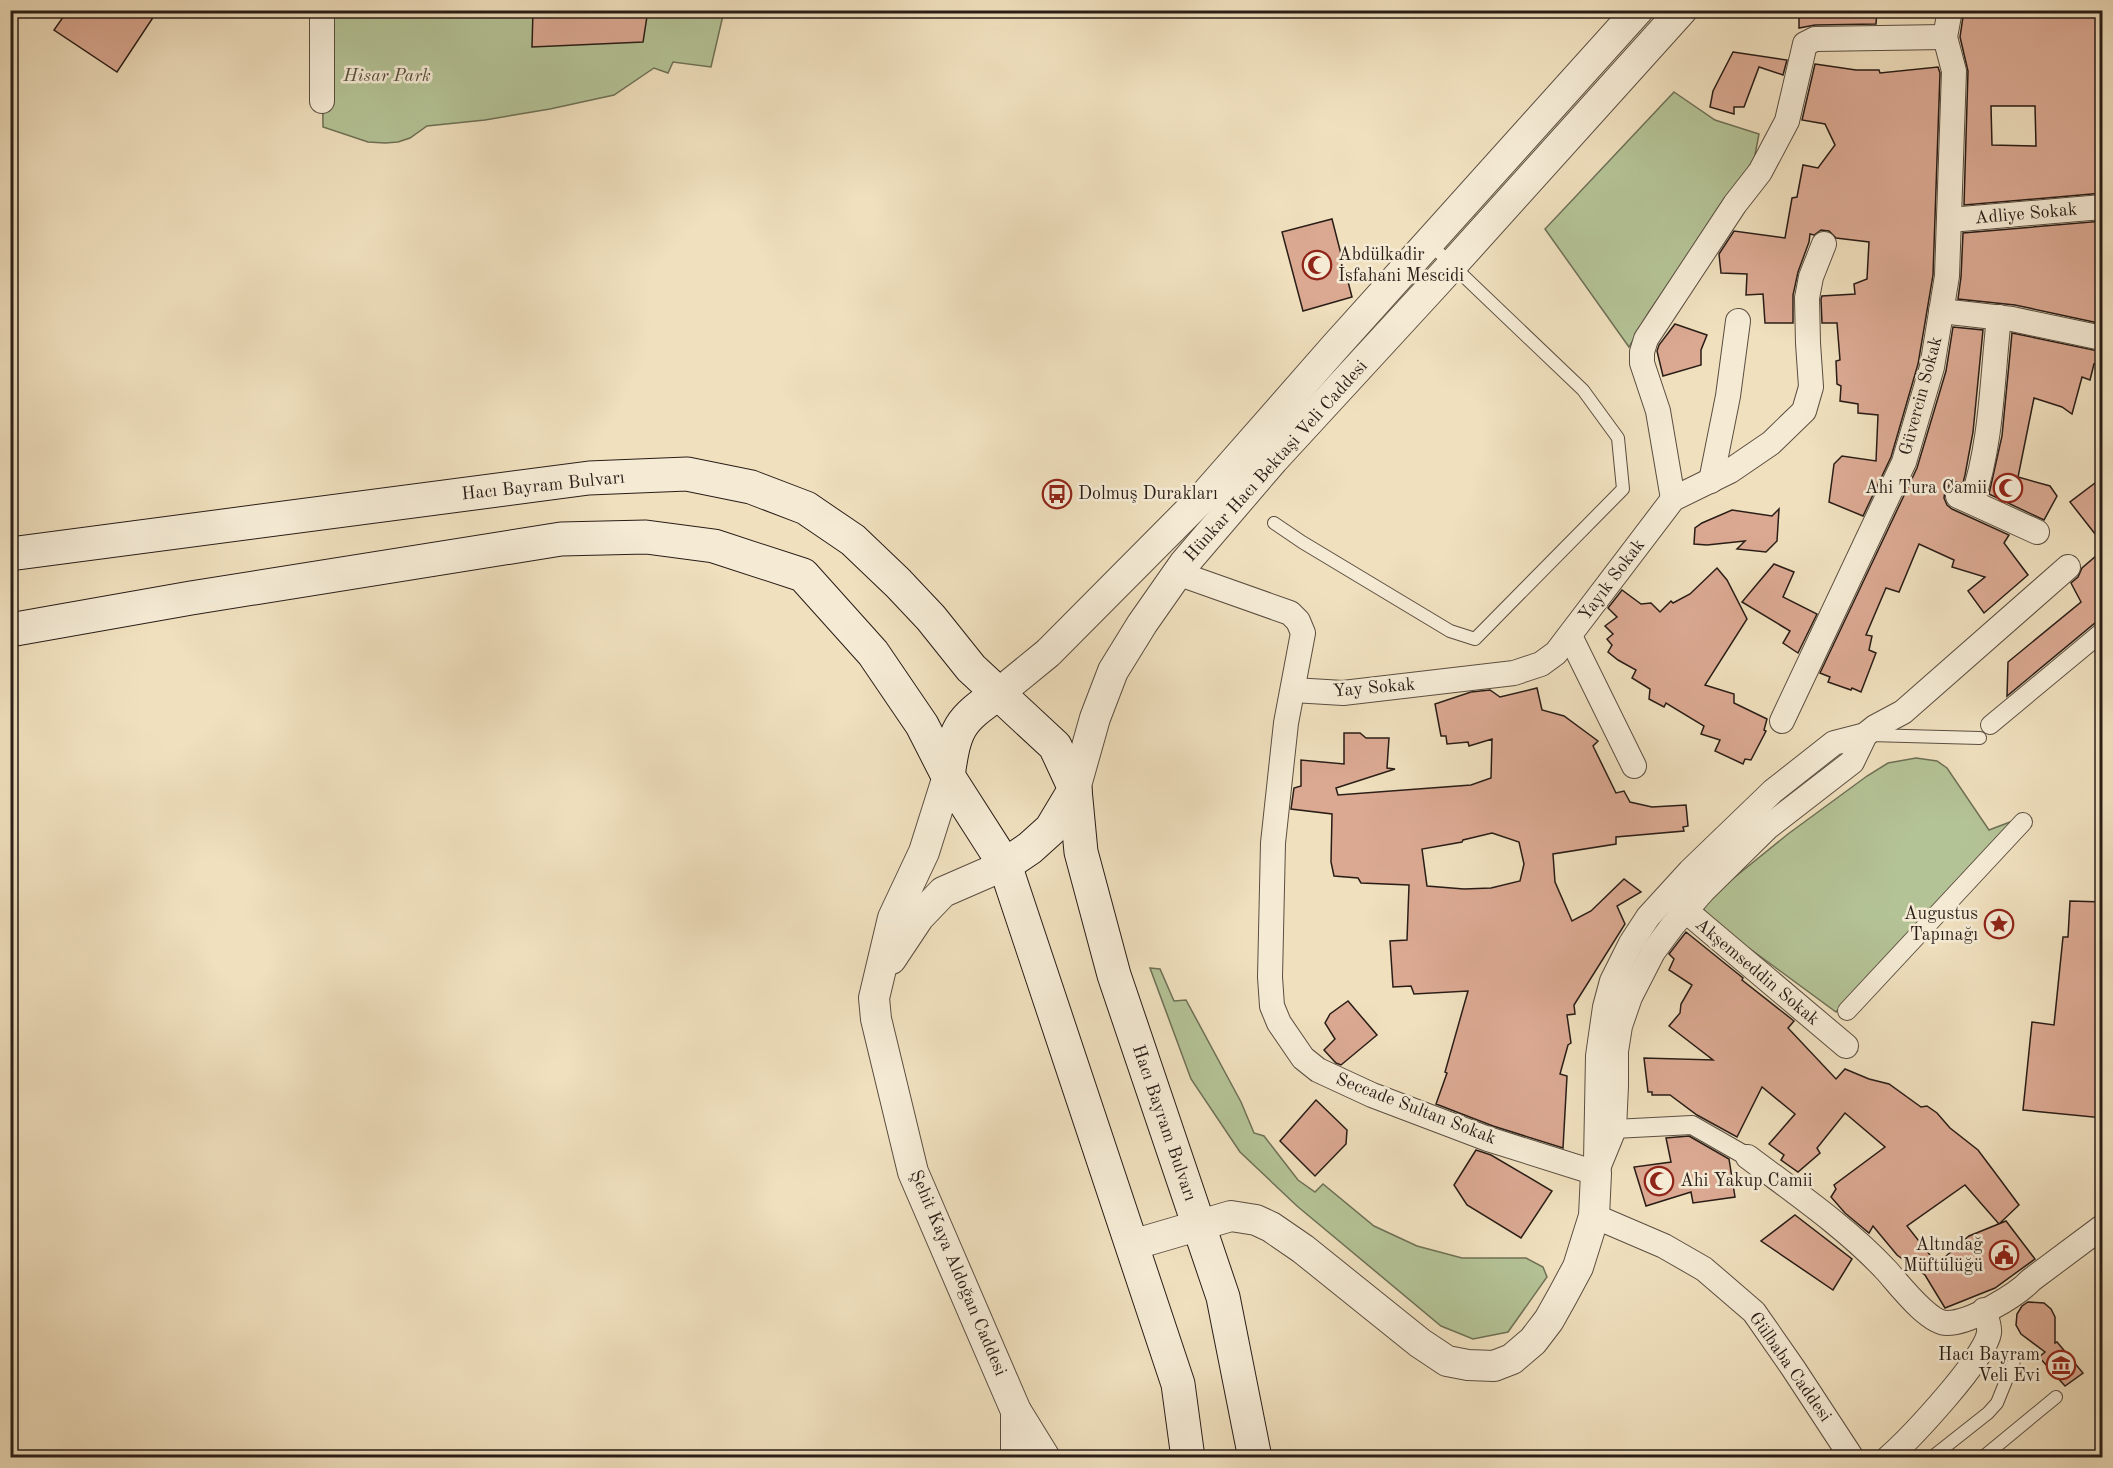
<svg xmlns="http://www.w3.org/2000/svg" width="2113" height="1468" font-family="'Old Standard TT',serif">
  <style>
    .green { fill: #b4c396; stroke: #6e7056; stroke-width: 1.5 }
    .building { fill: #dba992; stroke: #291d17; stroke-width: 1.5; fill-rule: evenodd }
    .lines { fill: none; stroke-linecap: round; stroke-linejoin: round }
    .service-casing { stroke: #5b4e41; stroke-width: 14 }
    .pedestrian-casing { stroke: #5b4e41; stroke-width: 20 }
    .minor-casing { stroke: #5b4e41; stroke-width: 26 }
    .tertiary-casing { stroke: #5b4e41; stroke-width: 32 }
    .secondary-casing { stroke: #291d17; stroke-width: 35 }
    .service { stroke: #f5ebd5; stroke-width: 12 }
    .pedestrian { stroke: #f5ebd5; stroke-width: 18 }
    .minor { stroke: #f5ebd5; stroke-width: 24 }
    .tertiary { stroke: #f5ebd5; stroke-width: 30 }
    .secondary { stroke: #f5ebd5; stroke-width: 33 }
    .labels { text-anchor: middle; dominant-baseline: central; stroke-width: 5; stroke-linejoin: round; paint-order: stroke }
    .park-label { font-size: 18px; font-style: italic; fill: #534f3d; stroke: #f5ebd5 }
    .street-label { font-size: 18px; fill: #291d17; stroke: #f5ebd5 }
    .poi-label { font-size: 18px; fill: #291d17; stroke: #f5ebd5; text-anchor: end }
  </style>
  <rect width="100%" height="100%" fill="#f0e0be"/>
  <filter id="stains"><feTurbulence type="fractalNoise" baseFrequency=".00333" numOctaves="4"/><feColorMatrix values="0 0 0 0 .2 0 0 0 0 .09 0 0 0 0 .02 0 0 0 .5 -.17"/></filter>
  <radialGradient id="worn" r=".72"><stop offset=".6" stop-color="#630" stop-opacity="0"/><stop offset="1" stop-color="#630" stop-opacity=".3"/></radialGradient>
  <g class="green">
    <polygon points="322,11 724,11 711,67 673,62 668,73 654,68 614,95 550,109 485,120 427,126 410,138 398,142 385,143 368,142 323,127"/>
    <polygon points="1674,92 1715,120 1759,134 1754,160 1649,312 1629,347 1545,229"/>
    <polygon points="1916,758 1937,761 1947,768 1989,830 2018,819 1836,1012 1704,915 1704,902 1788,834 1867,776 1888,763"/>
    <polygon points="1150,968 1160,969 1174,1001 1186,1000 1241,1102 1254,1133 1264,1136 1298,1180 1315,1192 1323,1184 1374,1226 1417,1246 1462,1258 1526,1258 1543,1267 1547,1277 1508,1332 1473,1339 1441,1326 1297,1206 1240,1152 1191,1079"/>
  </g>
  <g class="building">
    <polygon points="68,10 158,10 117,72 54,30"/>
    <polygon points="533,10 648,10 643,42 532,47"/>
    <polygon points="1799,10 1877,10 1876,24 1815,25 1799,28"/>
    <path d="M 1964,10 L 2103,10 L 2103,193 L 1964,205 L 1968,71 L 1960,37 ZM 1991,106 L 2035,106 L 2036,146 L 1992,145 Z"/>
    <polygon points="1733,52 1787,60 1783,75 1759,67 1744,107 1734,107 1734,114 1710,107 1713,91"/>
    <polygon points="1815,64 1856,70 1879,70 1880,73 1938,67 1940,73 1933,275 1918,364 1891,457 1863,516 1829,502 1834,464 1842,456 1876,461 1878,415 1858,413 1858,404 1840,401 1841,386 1837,384 1836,361 1840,360 1837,323 1822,323 1821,299 1822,296 1855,294 1854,284 1867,279 1869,242 1836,238 1829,231 1821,230 1814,235 1810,234 1809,242 1798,272 1793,295 1793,323 1765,323 1763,294 1746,295 1747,274 1721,273 1719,254 1734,231 1785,238 1792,198 1797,197 1803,165 1818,168 1835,145 1825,124 1802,120"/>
    <polygon points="1332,219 1352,297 1303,311 1282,232"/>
    <polygon points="2103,221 2103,324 2015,305 1958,299 1961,277 1963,233"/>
    <polygon points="1675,324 1707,335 1701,350 1701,365 1663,376 1657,351 1659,345"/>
    <polygon points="1953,327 1983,330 1973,432 1965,475 1963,483 1956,482 1949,485 1945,491 1944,498 1947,505 1952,509 2009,535 2004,543 2028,575 1984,613 1968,591 1985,577 1952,567 1954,560 1919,544 1899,592 1886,588 1866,635 1872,636 1869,650 1876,653 1861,692 1852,688 1851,690 1828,682 1830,677 1820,673 1917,468 1946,371"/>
    <polygon points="2012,333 2103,352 2103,366 2094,364 2090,380 2082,377 2072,414 2062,407 2034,398 2018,477 2050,486 2057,496 2044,520 1989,494 2002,436"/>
    <polygon points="2103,477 2103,544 2070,502"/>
    <polygon points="1779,509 1777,541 1766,552 1737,549 1745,541 1707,545 1694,544 1695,528 1702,523 1732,510 1772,516"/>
    <polygon points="2103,550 2103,621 2095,623 2007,696 2008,662 2081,602 2071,583 2078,577 2082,568"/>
    <polygon points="1774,564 1794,572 1783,597 1817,614 1798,653 1783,643 1790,631 1742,602"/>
    <polygon points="1717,568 1727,580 1747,619 1705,685 1734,694 1734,703 1767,719 1764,730 1766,731 1751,760 1745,759 1743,764 1715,751 1720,740 1701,734 1704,726 1666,703 1664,707 1649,699 1650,689 1632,678 1636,670 1618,660 1608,652 1612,645 1607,639 1613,634 1605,626 1617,617 1608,608 1622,590 1641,604 1651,603 1660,612 1671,601 1673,603 1690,594"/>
    <path d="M 1537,688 L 1542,710 L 1564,716 L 1598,741 L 1593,746 L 1616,793 L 1624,791 L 1630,802 L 1652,807 L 1686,805 L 1688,826 L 1683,827 L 1684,831 L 1616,837 L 1616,844 L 1553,854 L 1555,882 L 1572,921 L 1591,911 L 1624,879 L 1641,892 L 1617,906 L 1625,924 L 1574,1005 L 1575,1014 L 1567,1015 L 1571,1043 L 1568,1045 L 1560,1074 L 1567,1076 L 1563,1148 L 1493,1126 L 1436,1104 L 1447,1073 L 1445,1072 L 1468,991 L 1414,994 L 1411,986 L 1393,987 L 1390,941 L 1407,940 L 1409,885 L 1361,883 L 1358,878 L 1334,876 L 1331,862 L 1332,814 L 1291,809 L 1294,788 L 1301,786 L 1301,760 L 1344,764 L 1344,733 L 1360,733 L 1366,738 L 1389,738 L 1387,768 L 1395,769 L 1336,788 L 1338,795 L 1471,785 L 1491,778 L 1492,739 L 1469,746 L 1468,742 L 1447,744 L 1446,736 L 1441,736 L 1435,704 L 1471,692 L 1490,690 L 1500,697 ZM 1492,833 L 1519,842 L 1524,864 L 1520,881 L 1491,888 L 1464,889 L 1427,886 L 1422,849 L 1462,842 L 1463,840 Z"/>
    <polygon points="2070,901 2103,902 2103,1118 2023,1110 2032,1022 2054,1025 2063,937 2068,937"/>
    <polygon points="1686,932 1743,978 1742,980 1794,1021 1788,1028 1836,1079 1845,1069 1869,1079 1889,1084 1921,1107 1927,1106 1937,1113 1950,1128 1978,1150 1999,1178 2019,1205 1999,1224 1965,1185 1907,1226 1937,1264 1969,1236 2006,1221 2035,1259 1995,1288 1945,1308 1925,1275 1897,1255 1873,1226 1869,1233 1845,1213 1831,1197 1836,1189 1834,1185 1885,1147 1845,1113 1817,1148 1820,1153 1798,1172 1781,1160 1784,1155 1769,1144 1795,1114 1762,1087 1737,1137 1697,1115 1670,1095 1652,1095 1652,1092 1648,1092 1644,1058 1713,1060 1669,1026 1680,1013 1681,1004 1692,985 1669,970 1674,959 1669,954"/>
    <polygon points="1348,1001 1377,1035 1341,1065 1336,1063 1324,1050 1335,1039 1325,1023 1330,1014"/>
    <polygon points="1316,1100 1347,1130 1346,1144 1315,1176 1280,1141"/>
    <polygon points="1689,1136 1729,1159 1735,1197 1693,1203 1691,1192 1646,1206 1634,1167 1671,1162 1666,1138"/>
    <polygon points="1476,1150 1491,1155 1552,1191 1521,1238 1467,1205 1454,1185"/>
    <polygon points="1795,1215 1852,1259 1833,1290 1761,1241"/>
    <polygon points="2028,1302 2044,1303 2051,1309 2055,1317 2055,1343 2057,1342 2083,1373 2065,1386 2039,1357 2045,1352 2021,1334 2016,1325 2017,1314 2022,1306"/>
  </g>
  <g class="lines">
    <g class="service-casing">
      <g id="service">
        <polyline points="1274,523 1302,542 1450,631 1475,639 1623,489 1618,438 1583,390 1429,243"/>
        <polyline points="1869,735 1980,738"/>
        <polyline points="1931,1458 1988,1413 1997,1403 2014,1361"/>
        <polyline points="1982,1458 2056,1397"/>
      </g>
    </g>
    <g class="pedestrian-casing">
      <g id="pedestrian">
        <polyline points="1990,725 2102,632"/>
        <polyline points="1847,1011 2023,822"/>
        <polyline points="1614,1129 1692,1125 1748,1157"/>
      </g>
    </g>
    <g class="minor-casing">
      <g id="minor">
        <polyline points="322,10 322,101"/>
        <polyline points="1950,220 2102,207"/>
        <polyline points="1941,311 2012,319 2102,338"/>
        <polyline points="1711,481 1728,396 1738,321"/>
        <polyline points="1958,496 2037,532"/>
        <polyline points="1673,499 1658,411 1642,363 1642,352 1646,339 1735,204 1760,172 1787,121 1805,44 1815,39 1945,37"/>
        <path d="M 1972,501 C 1992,443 1992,379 1999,317"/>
        <polyline points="1177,573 1290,613 1298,621 1303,633 1286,723 1273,843 1270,977 1272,1006 1279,1023 1303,1058 1318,1070 1372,1095 1488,1139 1596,1173"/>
        <polyline points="1570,636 1634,766"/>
        <polyline points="1293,690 1343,693 1514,673 1541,664 1556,653 1673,499 1730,471 1771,443 1804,411 1811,387 1808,343 1807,298 1811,277 1824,244"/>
        <polyline points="1782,721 1904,462 1932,367 1947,276 1954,71 1945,37 1950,10"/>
        <polyline points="1673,900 1846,1046"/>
        <path d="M 1748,1157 C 1793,1191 1847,1228 1886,1270 C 1898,1283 1928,1323 1947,1323 C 1970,1323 2016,1296 2031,1280 L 2102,1227"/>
        <polyline points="1596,1161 1598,1056 1605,1007 1612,981 1631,943 1648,917 1690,871 1773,791 1834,743 1865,735"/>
        <polyline points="1596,1173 1614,1129 1616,1086 1616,1051 1620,1026 1630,997 1653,952 1673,925 1703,891 1768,827 1852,762 1865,735 1875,727 1903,712 2068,567"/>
        <polyline points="1594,1216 1664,1246 1704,1269 1754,1312 1793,1368 1852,1458"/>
        <path d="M 1888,1458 C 1910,1439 1985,1359 1989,1333 C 1990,1325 1986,1317 1984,1310"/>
      </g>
    </g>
    <g class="tertiary-casing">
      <g id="tertiary">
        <polyline points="999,693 1048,653 1205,495 1334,348 1638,10"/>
        <polyline points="948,776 924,852 893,918 874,998 876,1019 913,1172 1016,1411 1045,1458"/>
        <polyline points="1075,789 1095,718 1113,671 1142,624 1184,564 1273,460 1436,283 1682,10"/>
        <polyline points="891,959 919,917 943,892 1005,865"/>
        <polyline points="1132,1245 1231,1216 1256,1220 1271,1227 1303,1249 1420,1343 1447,1361 1468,1365 1494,1366 1512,1359 1533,1341 1549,1320 1563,1295 1578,1267 1594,1216 1596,1173"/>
        <polyline points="1016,1458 1016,1411"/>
      </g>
    </g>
    <g class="secondary-casing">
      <g id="secondary">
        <polyline points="10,554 589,478 687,474 751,487 806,508 853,540 898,583 931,618 971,668 1055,746 1075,789 1081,852 1114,975 1223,1297 1255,1458"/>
        <polyline points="10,630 191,598 561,539 646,537 714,546 803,575 873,653 922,725 948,776 1005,865 1178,1384 1188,1458"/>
        <path d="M 948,776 C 955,728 958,721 999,693"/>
        <polyline points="1005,865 1030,848 1051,829 1075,789"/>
      </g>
    </g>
    <use href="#service" class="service"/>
    <use href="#pedestrian" class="pedestrian"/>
    <use href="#minor" class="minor"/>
    <use href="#tertiary" class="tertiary"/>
    <use href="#secondary" class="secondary"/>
  </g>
  <defs>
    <g id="mosque-ring" transform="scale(1.5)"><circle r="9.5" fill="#f5ebd5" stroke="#8f2418" stroke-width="1.5"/><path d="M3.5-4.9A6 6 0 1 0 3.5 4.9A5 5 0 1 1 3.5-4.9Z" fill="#8f2418"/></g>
    <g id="bus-ring" transform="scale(1.5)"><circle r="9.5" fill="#f5ebd5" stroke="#8f2418" stroke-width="1.5"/><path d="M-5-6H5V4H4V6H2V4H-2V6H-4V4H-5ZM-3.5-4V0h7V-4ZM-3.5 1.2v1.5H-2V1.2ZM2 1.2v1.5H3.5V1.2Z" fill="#8f2418"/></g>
    <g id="sight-ring" transform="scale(1.5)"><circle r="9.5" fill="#f5ebd5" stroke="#8f2418" stroke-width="1.5"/><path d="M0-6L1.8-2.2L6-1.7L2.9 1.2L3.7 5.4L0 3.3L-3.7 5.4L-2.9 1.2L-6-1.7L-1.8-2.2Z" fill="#8f2418"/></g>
    <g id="civic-ring" transform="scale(1.5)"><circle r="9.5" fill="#f5ebd5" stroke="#8f2418" stroke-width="1.5"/><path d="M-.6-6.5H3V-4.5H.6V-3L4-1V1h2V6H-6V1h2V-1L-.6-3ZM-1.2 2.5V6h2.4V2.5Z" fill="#8f2418"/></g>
    <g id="museum-ring" transform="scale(1.5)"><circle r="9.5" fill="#f5ebd5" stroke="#8f2418" stroke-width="1.5"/><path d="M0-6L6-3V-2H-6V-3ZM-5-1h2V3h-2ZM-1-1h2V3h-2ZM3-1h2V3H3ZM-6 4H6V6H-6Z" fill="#8f2418"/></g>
  </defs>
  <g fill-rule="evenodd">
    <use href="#mosque-ring" x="1317" y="265"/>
    <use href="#mosque-ring" x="2008" y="488"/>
    <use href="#bus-ring" x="1057" y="494"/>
    <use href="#sight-ring" x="1999" y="924"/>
    <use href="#mosque-ring" x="1659" y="1181"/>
    <use href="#civic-ring" x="2004" y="1255"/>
    <use href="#museum-ring" x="2061" y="1365"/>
  </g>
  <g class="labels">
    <g class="park-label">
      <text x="387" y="76">Hisar Park</text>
    </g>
    <g class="street-label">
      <text transform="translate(2026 214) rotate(-5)">Adliye Sokak</text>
      <text transform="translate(1921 396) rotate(-75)">Güvercin Sokak</text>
      <text transform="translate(1276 461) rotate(-48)">Hünkar Hacı Bektaşi Veli Caddesi</text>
      <text transform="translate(543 486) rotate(-6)">Hacı Bayram Bulvarı</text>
      <text transform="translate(1612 580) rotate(-53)">Yayık Sokak</text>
      <text transform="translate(1374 688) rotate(-5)">Yay Sokak</text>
      <text transform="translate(1757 972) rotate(40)">Akşemseddin Sokak</text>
      <text transform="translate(1416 1109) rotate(21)">Seccade Sultan Sokak</text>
      <text transform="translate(1164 1123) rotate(71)">Hacı Bayram Bulvarı</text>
      <text transform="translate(958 1273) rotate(67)">Şehit Kaya Aldoğan Caddesi</text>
      <text transform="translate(1790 1367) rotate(55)">Gülbaba Caddesi</text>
    </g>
    <g class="poi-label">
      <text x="1338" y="255" text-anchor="start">Abdülkadir<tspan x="1338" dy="21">İsfahani Mescidi</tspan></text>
      <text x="1987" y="488">Ahi Tura Camii</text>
      <text x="1078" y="494" text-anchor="start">Dolmuş Durakları</text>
      <text x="1978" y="914">Augustus<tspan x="1978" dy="21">Tapınağı</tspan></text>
      <text x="1680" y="1181" text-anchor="start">Ahi Yakup Camii</text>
      <text x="1983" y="1245">Altındağ<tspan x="1983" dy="21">Müftülüğü</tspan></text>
      <text x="2040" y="1355">Hacı Bayram<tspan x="2040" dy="21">Veli Evi</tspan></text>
    </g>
  </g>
  <rect width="2113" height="1468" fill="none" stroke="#f0e0be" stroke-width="36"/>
  <rect x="12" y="12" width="2089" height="1444" fill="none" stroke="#291d17" stroke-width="3"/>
  <rect x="18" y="18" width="2077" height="1432" fill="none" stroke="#291d17" stroke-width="1.5"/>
  <rect width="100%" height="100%" filter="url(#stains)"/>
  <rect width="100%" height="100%" fill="url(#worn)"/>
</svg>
